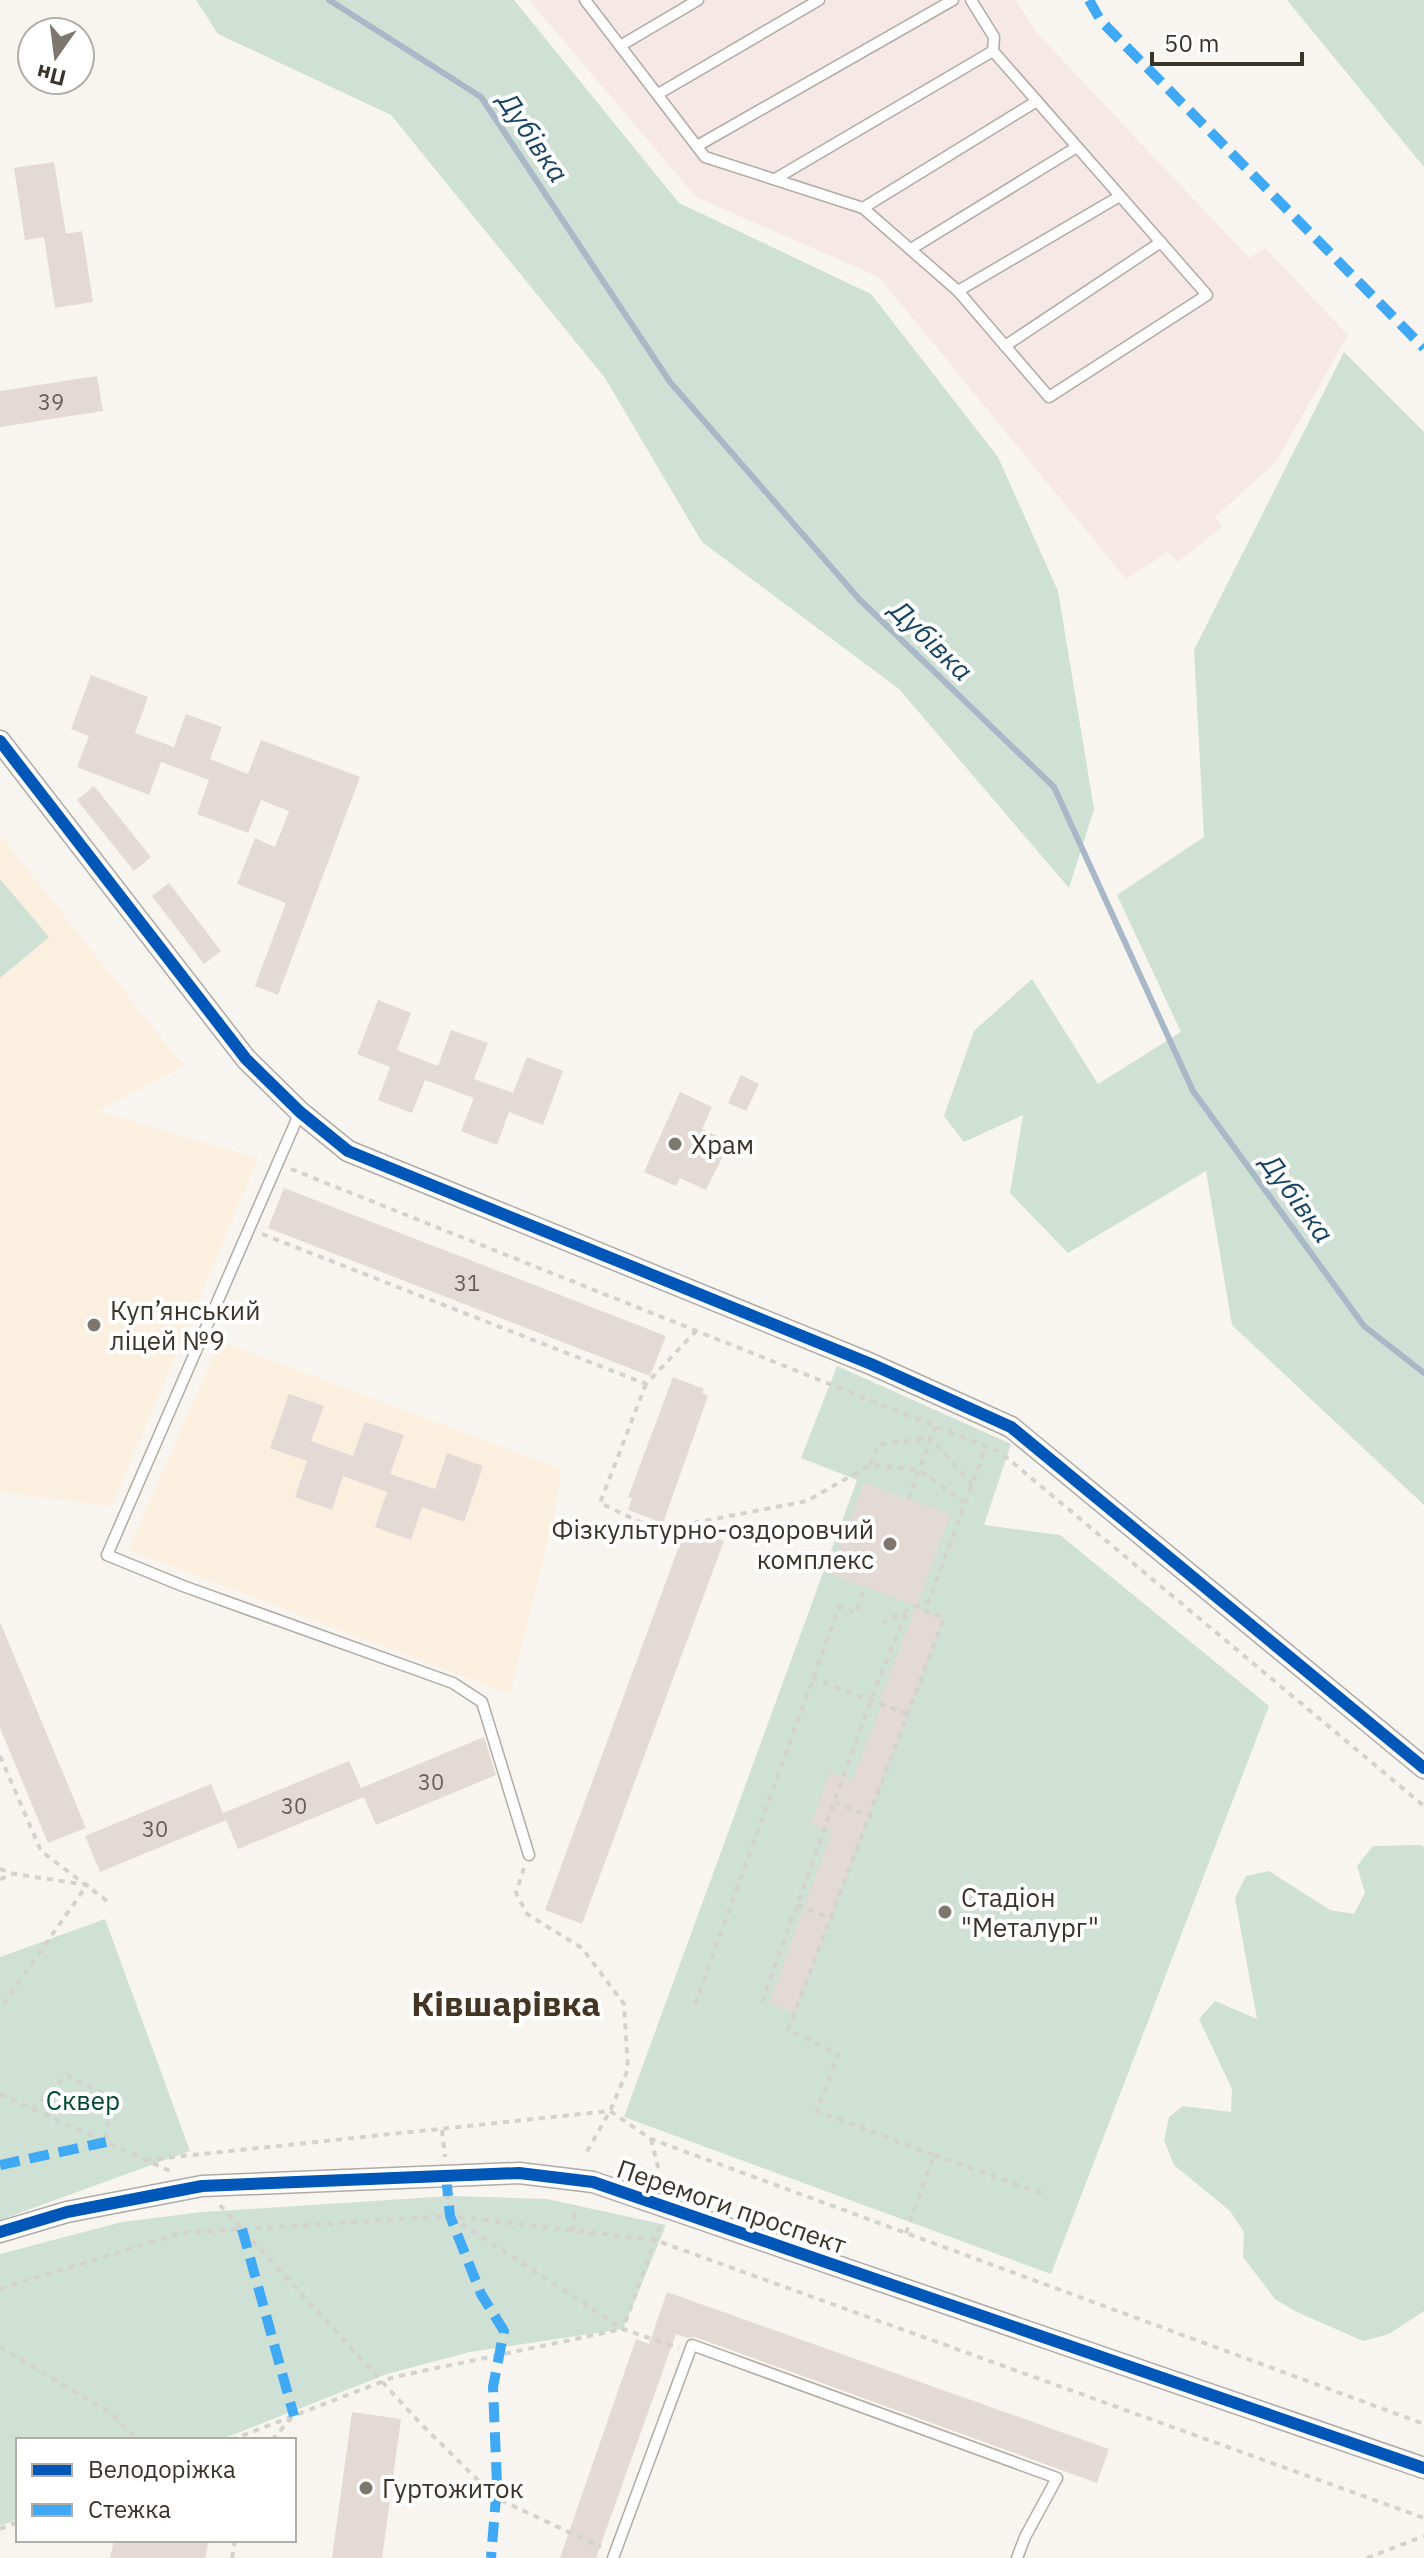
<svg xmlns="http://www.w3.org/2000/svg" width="1424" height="2558" viewBox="0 0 1424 2558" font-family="'IBM Plex Sans',sans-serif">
<rect width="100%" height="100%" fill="#f8f4ef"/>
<!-- industrial -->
<path fill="#f6e8e7" d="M529,0H1016L1037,33L1249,258L1265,248L1348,335L1276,462L1215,517L1222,527L1178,562L1168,552L1126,579L879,277L696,197Z"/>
<!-- built -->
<g fill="#fbefdf">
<path d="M0,835L184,1066L98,1111L258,1158L112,1506L0,1492Z"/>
<path d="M220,1341L561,1469L555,1512L510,1694L128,1550Z"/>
</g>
<!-- green -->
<g fill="#cfe0d5">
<path d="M196,0H514L679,203L871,294L998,457L1058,591L1094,809L1069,888L899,689L702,542L605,378L391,115L218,34Z"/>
<path d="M1287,0H1424V167Z"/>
<path d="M1344,352L1424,432V1505L1232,1325L1206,1171L1068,1253L1010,1193L1023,1115L964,1142L944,1116L974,1031L1032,979L1098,1084L1181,1032L1117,895L1204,837L1194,650Z"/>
<path d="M0,879L49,937L0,978Z"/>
<path d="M837,1366L1011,1444L984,1525L1060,1535L1269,1706L1051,2274L624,2117L857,1480L801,1458Z"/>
<path d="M1421,1845L1424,1847V2311L1389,2334L1363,2341L1297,2312L1275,2299L1243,2257L1244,2232L1230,2211L1174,2165L1164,2140L1169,2117L1183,2106L1231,2112L1232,2089L1199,2019L1215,2001L1257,2019L1235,1898L1246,1876L1269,1871L1330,1910L1354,1914L1365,1893L1357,1866L1373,1846Z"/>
<path d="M105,1919L190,2151L0,2220V1957Z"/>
<path d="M450,2196L547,2199L666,2225L623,2329L470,2352L387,2374L220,2440H18V2519L0,2526V2254L122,2222L202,2212Z"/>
</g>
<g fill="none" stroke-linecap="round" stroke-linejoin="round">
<!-- stream -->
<path stroke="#a8b8c7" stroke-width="6" d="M329,0L481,97L670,382L860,600L1054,787L1193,1091L1364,1326L1424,1373"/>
</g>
<!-- building -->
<g fill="#e3dad5">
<path d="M54,162L66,234L82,231L93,302L55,308L44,237L25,240L14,168Z"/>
<path d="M97,376L103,411L0,427V391Z"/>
<path d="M91,675L148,697L135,733L174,747L186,714L222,727L210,759L248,774L261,740L360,777L278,995L255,986L286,903L237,884L255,838L275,847L289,811L261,800L248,833L197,814L209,780L161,762L149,795L77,767L89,736L71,729Z"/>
<path d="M94,786L151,857L134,871L77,800Z"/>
<path d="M169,883L221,951L204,964L152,896Z"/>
<path d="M378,1000L411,1013L397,1050L438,1066L451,1030L488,1043L474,1079L513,1093L527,1057L563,1071L543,1125L509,1112L497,1145L461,1131L474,1098L425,1080L412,1113L378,1100L390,1067L357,1054Z"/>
<path d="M741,1075L759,1084L746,1111L728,1103Z"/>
<path d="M680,1092L712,1107L702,1129L730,1142L706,1190L680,1178L676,1186L644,1172Z"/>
<path d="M284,1188L666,1336L650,1376L268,1228Z"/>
<path d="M673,1377L704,1389L702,1393L708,1396L663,1523L628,1510L632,1498L628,1497Z"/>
<path d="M289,1394L324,1406L311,1441L353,1456L365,1422L404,1435L390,1474L435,1489L447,1453L483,1466L464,1522L422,1507L411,1540L375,1527L387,1492L343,1476L332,1510L295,1497L307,1461L270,1448Z"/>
<path d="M864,1483L950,1514L917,1606L830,1574Z"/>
<path d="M686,1527L724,1541L582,1924L545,1910Z"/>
<path d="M916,1607L944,1618L795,2013L769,2003L832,1832L811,1824L830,1772L852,1780L883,1701L880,1700Z"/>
<path d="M0,1622L86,1828L48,1843L0,1728Z"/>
<path d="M484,1737L496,1775L376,1825L364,1797L238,1849L226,1820L100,1872L85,1836L211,1784L223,1813L349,1761L361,1788Z"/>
<path d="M667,2292L1109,2449L1097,2483L695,2337L688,2338L676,2334L596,2558H560L636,2339L649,2344Z"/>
<path d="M352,2412L401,2419L382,2558H332Z"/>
<path d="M114,2540H209L205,2558H110Z"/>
</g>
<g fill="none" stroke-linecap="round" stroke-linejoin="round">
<defs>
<g id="lane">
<path d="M585,0L705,157L863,208L958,291L1049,397L1207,295L993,51L994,37L971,0"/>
<path d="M620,46L698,0"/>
<path d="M658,94L819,0"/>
<path d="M697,146L953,0"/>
<path d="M775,179L993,51"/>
<path d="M863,208L1037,101"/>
<path d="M911,249L1077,147"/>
<path d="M958,291L1120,196"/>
<path d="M1005,346L1161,242"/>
<path d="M300,1112L107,1555L183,1586L453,1683L482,1702L529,1855"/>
<path d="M613,2558L692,2345L1057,2478L1025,2537L1017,2558"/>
</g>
<g id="street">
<path d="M0,741L246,1059L300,1112L348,1151L871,1364L1011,1427L1424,1768"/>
<path d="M0,2232L67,2212L202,2186L519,2173L593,2182L1424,2468"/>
</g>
</defs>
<!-- lane casing -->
<use href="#lane" stroke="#b0aba5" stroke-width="13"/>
<!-- street casing -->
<use href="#street" stroke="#b0aba5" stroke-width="23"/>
<!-- path -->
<g stroke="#d4d2cf" stroke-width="4" stroke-dasharray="6 6" stroke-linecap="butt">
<path d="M291,1169L1000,1452L1424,1806"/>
<path d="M262,1234L646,1384L696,1331"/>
<path d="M646,1384L600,1503L657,1530L807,1501L870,1465L919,1470L965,1503"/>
<path d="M870,1465L878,1445L931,1438L972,1485"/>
<path d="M908,1499L936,1426"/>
<path d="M882,1623L927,1601"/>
<path d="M812,1678L910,1715"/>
<path d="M0,1756L41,1851L107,1901"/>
<path d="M834,1802L872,1817"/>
<path d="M524,1868L516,1893L527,1914L582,1948L624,2004L628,2069L610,2111L585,2155"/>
<path d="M0,1869L15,1874L87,1885L0,2009"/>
<path d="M0,1879L12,1875"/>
<path d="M797,1905L833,1919"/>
<path d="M762,2002L871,1700L906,1612"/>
<path d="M695,2004L839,1607L856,1613L865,1586"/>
<path d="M0,2094L170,2171"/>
<path d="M32,2109L67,2075L109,2097L106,2142"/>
<path d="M442,2130L445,2157"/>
<path d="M651,2139L663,2187"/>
<path d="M934,2155L1043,2194"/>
<path d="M145,2160L610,2111L651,2139L1424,2424"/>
<path d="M448,2194L450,2216L623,2329"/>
<path d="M220,2205L420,2423L496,2498L601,2547"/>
<path d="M660,2226L623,2329L679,2348"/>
<path d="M573,2231L575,2206"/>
<path d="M906,2233L934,2155L817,2111L838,2054L788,2030L944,1618L925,1611L986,1447"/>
<path d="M0,2289L181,2233L450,2216L655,2240L1424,2518"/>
<path d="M0,2347L111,2413L137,2440"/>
<path d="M231,2440L394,2377L623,2329"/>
<path d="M272,2440L292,2417"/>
<path d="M0,2529L18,2522"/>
<path d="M232,2558L235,2540"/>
<path d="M1367,2558L1424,2536"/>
</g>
<!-- lane -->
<use href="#lane" stroke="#fefdfd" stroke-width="10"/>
<!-- street -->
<use href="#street" stroke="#fefdfd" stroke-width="20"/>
<!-- quiet -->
<g stroke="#3fa9f5" stroke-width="10" stroke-dasharray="20 10" stroke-linecap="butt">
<path d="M1089,0L1101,21L1424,348"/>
<path d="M0,2165L106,2142"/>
<path d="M446,2176L450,2216L481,2294L504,2331L493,2387L497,2485L491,2558"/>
<path d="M242,2229L294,2416"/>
</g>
<defs>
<g id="cycleway">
<path d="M0,741L246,1059L300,1112L348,1151L871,1364L1011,1427L1424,1768"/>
<path d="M0,2232L67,2212L202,2186L519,2173L593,2182L1424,2468"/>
</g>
</defs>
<!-- cycleway casing -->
<use href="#cycleway" stroke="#fff" stroke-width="17"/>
<!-- cycleway -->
<use href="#cycleway" stroke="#0057b8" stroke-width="12"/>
</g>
<!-- markers -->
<g fill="#7d776f" stroke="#fff" stroke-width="3">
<circle cx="675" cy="1144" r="8"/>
<circle cx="94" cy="1325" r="8"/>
<circle cx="890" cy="1544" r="8"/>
<circle cx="945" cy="1912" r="8"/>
<circle cx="366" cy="2488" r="8"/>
</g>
<g text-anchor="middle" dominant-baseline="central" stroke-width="8" stroke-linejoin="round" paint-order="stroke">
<!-- number labels -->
<g font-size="22" fill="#686058">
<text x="51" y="401">39</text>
<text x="467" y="1282">31</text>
<text x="431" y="1781">30</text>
<text x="294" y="1805">30</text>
<text x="155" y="1828">30</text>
</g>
<!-- poi labels -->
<g font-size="26" fill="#3b342a" stroke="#fff" text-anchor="start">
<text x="691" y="1144">Храм</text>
<text x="110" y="1310">Куп’янський<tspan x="110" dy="30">ліцей №9</tspan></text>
<text x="874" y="1529" text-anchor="end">Фізкультурно-оздоровчий<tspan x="874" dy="30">комплекс</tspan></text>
<text x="961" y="1897">Стадіон<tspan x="961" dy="30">"Металург"</tspan></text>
<text x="382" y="2488">Гуртожиток</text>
</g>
<!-- park labels -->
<g font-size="26" fill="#024a34" stroke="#fff">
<text x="83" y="2100">Сквер</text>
</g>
<!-- street labels -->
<g font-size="26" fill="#3b342a" stroke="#fff">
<text transform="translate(732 2206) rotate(19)">Перемоги проспект</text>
</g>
<!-- water labels -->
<g font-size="28" font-style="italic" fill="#174364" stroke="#fff">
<text transform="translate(534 137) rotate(56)">Дубівка</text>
<text transform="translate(932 640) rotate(44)">Дубівка</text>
<text transform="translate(1298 1198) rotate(54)">Дубівка</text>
</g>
<!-- district labels -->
<g font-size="34" font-weight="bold" fill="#443623" stroke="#fff">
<text x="506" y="2003">Ківшарівка</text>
</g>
</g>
<!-- legend -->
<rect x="16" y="2438" width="280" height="104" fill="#ffffff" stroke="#b1aeaa" stroke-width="2"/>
<rect x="32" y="2464" width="40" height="12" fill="#0057b8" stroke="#b1aeaa" stroke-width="2"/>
<text x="88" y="2478" font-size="24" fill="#3b342a">Велодоріжка</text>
<rect x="32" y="2504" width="40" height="12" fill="#3fa9f5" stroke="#b1aeaa" stroke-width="2"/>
<text x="88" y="2518" font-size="24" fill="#3b342a">Стежка</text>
<!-- north arrow -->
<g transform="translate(56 56) rotate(194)"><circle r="38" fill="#ffffff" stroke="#b1aeaa" stroke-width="2"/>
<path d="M0-6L14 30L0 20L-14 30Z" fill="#7d776f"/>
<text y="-12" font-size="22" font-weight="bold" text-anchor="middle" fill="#3b342a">Пн</text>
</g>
<!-- scale -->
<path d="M1152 52v12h150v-12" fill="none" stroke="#3b342a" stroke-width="4"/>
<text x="1164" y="52" font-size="24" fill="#3b342a" stroke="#ffffff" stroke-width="6" paint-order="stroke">50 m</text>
</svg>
